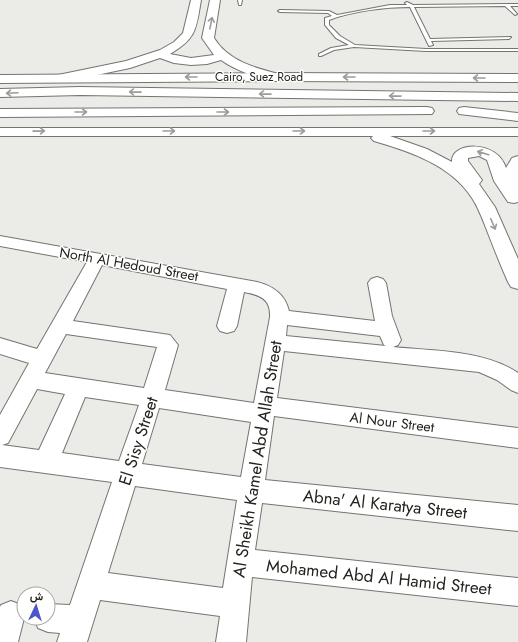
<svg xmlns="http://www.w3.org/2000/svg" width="518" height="642" viewBox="0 0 518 642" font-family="Jost,Vazirmatn,sans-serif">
<rect width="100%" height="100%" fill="#ebebe8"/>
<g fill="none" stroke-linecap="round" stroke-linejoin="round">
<defs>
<g id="service">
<path d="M238,0H242L241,5H239Z"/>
<path d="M407,2L413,5L518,4V6H510L517,14L515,15L505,6L414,7L430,39L511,37L509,39L431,41L433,45L429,46L410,7C385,7 353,11 329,20V25L340,36L355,45L426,49H518V51H426L354,47L334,50L321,56H319V54L331,48L349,45L336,38L325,25V18L332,16L328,13L280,12L278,11L280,10L329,11L337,15L390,5H407L405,3Z"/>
</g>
<g id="minor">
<path d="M0,236L257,282C273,286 285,294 289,311L375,321L368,283L371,279L377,277L383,279L386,283L392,316L401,340L398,345L393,347C433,351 485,350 518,373V393L511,390L497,380L479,372L284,351L277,398L518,428V448L274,416L265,480L518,505V531L262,503L255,550L518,578V606L252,577L246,642H216L220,616L100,600L87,642H57L60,633L48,632L38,628L34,618H48V604L70,605L112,482L0,467V415L29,363L0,354V338L37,349L87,262L0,246ZM102,265L227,289L217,326L220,331L227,333L234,331L237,326L244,292C260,295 271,299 270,317L254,403L165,390L178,345L170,335L73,321ZM287,325L380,336L384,345L386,346L286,336ZM66,334L157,347L144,388L45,373ZM37,389L65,394L39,450L2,445L8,443ZM85,397L139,405L119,461L62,453ZM159,408L251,422L241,477L142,464ZM135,486L237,500L223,588L108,573Z"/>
<path d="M11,601L21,605L24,618L18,642H0V607L1,605Z"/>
</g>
<path id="tertiary" d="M191,0H201C196,29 197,38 170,54L191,58L214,55L202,38L210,0H220L214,38C228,61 255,68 279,74L281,77L279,80C266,83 233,69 221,60L207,64L191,65L174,63L160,58L130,68L63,82L58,81L57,78L58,75L126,61L160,50L174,42L183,33Z"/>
<g id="primary">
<path d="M275,73L518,74V82L275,81L0,83V75Z"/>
<path d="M0,128H518V136H390L427,149L452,162C450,142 497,139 506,168L512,158L518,156V202L514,203L508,202L494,181L487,160L479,156L468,158V161L482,180L479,184L495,207L518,259V289L511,287L508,282C500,264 493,246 486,228C482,218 478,207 472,198C451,165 409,151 374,141L371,138L373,136H0Z"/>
</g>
<g id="motorway">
<path d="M80,87L518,93V101L80,95L0,97V89Z"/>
<path d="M427,107L432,108L434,111L432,114L0,117V109Z"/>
<path d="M464,107L518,113V121L459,114L457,111L459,108Z"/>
</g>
</defs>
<!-- service casing -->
<use href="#service" stroke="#747471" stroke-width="2"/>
<!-- minor casing -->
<use href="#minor" stroke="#747471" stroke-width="2"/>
<!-- tertiary casing -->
<use href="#tertiary" stroke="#747471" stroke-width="2"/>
<!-- primary casing -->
<use href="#primary" stroke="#747471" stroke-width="2"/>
<!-- motorway casing -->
<use href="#motorway" stroke="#747471" stroke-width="2"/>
<!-- service -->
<use href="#service" fill="#fff" fill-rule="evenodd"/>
<!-- minor -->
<use href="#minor" fill="#fff" fill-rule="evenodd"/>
<!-- tertiary -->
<use href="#tertiary" fill="#fff" fill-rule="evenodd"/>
<!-- primary -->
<use href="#primary" fill="#fff" fill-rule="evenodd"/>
<!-- motorway -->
<use href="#motorway" fill="#fff" fill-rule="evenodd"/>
</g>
<!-- one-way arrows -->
<defs><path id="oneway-shaft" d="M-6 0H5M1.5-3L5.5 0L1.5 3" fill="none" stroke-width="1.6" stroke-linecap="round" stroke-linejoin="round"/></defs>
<g stroke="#9c9c9b">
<use href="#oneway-shaft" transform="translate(211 23) rotate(-79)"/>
<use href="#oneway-shaft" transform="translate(191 77) rotate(180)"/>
<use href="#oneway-shaft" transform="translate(349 77) rotate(-180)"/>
<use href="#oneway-shaft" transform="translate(479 78) rotate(-180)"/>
<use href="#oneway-shaft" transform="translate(135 92) rotate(-179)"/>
<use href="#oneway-shaft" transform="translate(12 93) rotate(177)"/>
<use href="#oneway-shaft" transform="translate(265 94) rotate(-179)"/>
<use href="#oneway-shaft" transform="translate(395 96) rotate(-179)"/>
<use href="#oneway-shaft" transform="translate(81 112)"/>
<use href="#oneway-shaft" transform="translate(223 112)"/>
<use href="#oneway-shaft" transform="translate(39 131) rotate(-1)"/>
<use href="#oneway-shaft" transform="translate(169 131)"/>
<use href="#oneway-shaft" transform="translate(299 131)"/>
<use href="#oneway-shaft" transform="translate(429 131)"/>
<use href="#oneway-shaft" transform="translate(483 153) rotate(-164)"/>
<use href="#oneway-shaft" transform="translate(493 224) rotate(67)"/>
</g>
<g text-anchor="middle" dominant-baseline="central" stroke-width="3" stroke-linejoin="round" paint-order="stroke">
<!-- far-street labels -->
<g font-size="12" fill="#222221" stroke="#fffffe">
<text x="259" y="77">Cairo, Suez Road</text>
</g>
<!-- street labels -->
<g font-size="14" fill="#222221" stroke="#fffffe">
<text transform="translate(129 264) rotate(10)">North Al Hedoud Street</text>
<text transform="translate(392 422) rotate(7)">Al Nour Street</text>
</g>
<!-- near-street labels -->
<g font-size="17" fill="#222221" stroke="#fffffe">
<text transform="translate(138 441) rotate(-72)">El Sisy Street</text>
<text transform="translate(257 459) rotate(-81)">Al Sheikh Kamel Abd Allah Street</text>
<text transform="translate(385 504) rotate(6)">Abna' Al Karatya Street</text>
<text transform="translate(379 577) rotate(6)">Mohamed Abd Al Hamid Street</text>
</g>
</g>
<!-- north arrow -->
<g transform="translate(36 606) rotate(4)"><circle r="19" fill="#fffffe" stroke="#a7a7a6"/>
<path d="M0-3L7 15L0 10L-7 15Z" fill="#4e55cb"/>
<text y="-6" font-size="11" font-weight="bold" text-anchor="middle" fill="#222221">ش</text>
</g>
</svg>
